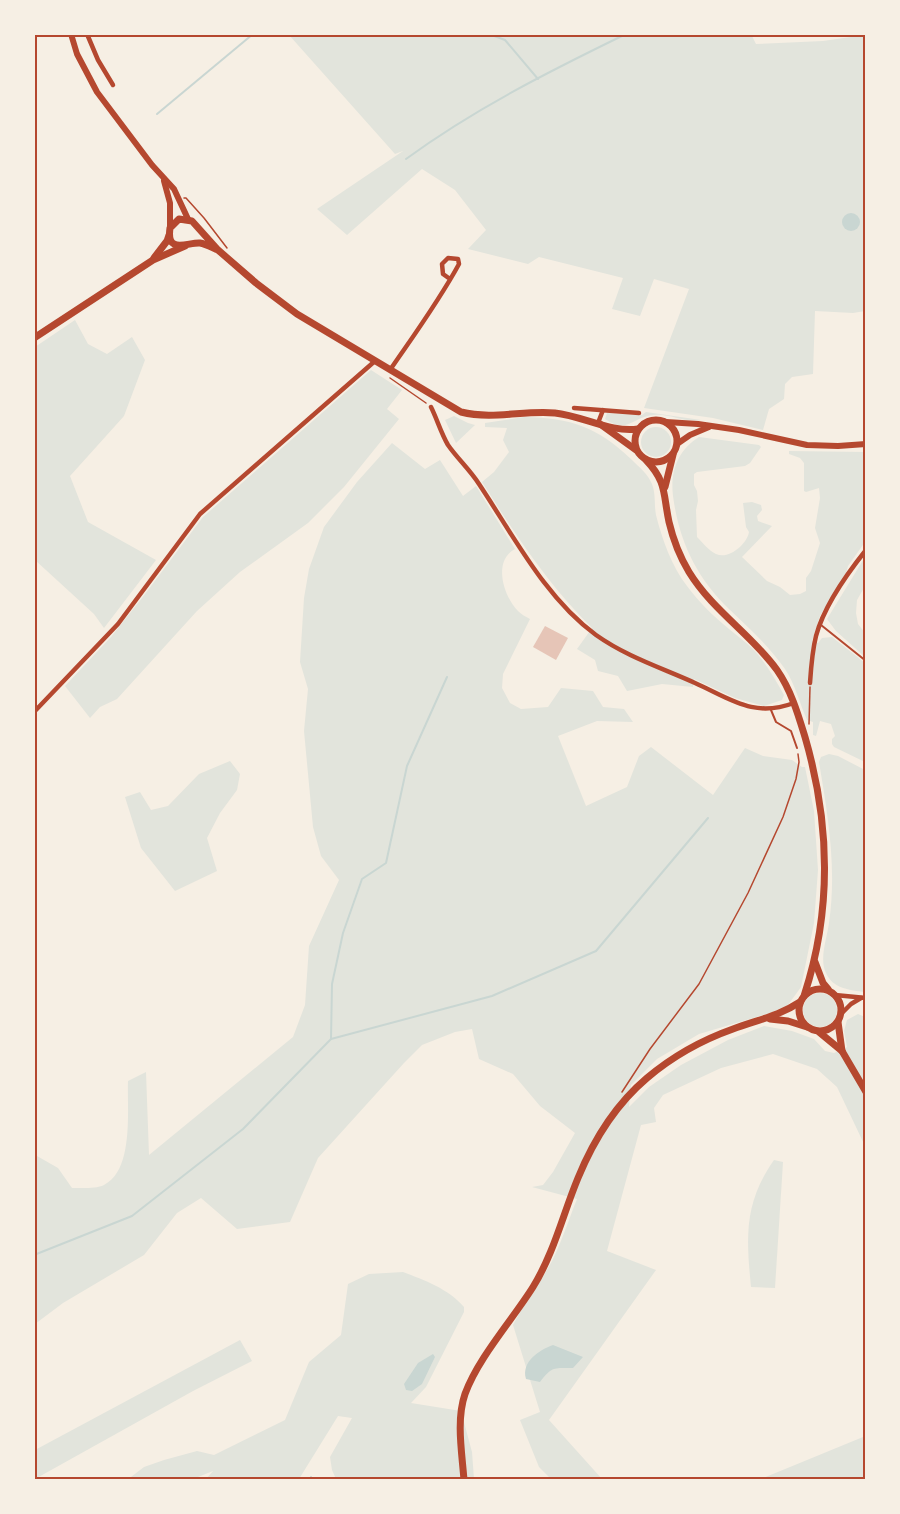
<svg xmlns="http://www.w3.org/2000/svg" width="900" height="1514" viewBox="0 0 900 1514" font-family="Cabin,sans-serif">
<rect width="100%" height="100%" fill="#f6efe4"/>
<!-- green -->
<g fill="#e2e4dc">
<path d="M751,34L756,44L823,41L865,35V311L853,313L815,311L813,374L792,377L785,384L784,399L769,409L763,430L713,418L644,408L689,289L654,279L640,316L612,309L623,278L539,257L528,264L468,249L486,230L455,190L422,169L347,235L317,209L403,151L395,154L289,35Z"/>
<path d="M75,320L88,344L107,354L132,337L145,360L124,416L70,476L88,522L156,560L104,628L94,614L35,560V347Z"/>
<path d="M371,370L402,390L387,409L399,419L344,487L308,523L240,572L197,611L117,699L100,707L90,718L65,686L111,637L142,598L203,517Z"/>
<path d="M646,412L701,420C684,423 669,413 654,415C633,416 628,435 605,419L607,413L642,415Z"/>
<path d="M454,416L468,423L475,425L456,443L445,420Z"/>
<path d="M524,417C572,418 597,427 631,459C639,467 648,474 652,484C656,494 654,505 656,515C662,539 672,567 687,586C699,602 713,616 729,629C737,636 746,642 753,649C766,663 775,679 784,695L782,700L764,706L735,698L694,679L693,687L662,684L627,691L618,676L598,671L595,660L577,649L592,628C548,585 515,534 482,482L494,472L509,452L503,440L507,428L485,427V423Z"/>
<circle cx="656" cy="442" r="15"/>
<path d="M699,437L759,445L761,447L750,463L745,466L697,472L694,474V485L697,491L698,501L696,510L697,537C702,542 709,551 716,554C729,560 747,544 749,532L746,527L743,503L752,502L761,505L762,510L757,516L758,521L772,526L742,557L767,581L780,587L790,595L800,594L806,591V578L811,571L820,543L815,528L820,498L819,488L806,492L804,491V463L800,458L789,454V451L865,452V542L848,566L846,573L820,616L812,641L818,643L822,638L832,637L865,663V762L834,747L832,744V739L835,736L831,724L820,721L816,736L813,735V722L807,720C800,704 795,684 785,669C769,646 749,628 729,609C696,577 679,541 673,496C670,471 678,450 699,437Z"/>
<path d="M392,443L425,469L440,460L463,496L476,486L515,549C492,561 504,597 518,611C521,614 526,617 530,619L503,674L502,688L510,703L521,709L548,707L561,688L593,691L603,707L624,709L633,722L597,721L558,736L586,806L627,787L639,756L651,747L713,795L745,748L763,756L792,760L802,767H805L814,811L818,870L814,923L801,987L788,1005L770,1013L699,1034L657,1059L631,1085L629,1107L649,1087L681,1065L728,1040L764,1026L792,1031L814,1039L825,1051L834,1053L847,1047L844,1031L847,1020L858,1014L865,1017V1146L837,1087L817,1069L773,1054L721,1068L663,1095L654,1108L656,1122L641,1125L607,1251L656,1270L549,1420L602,1479H551L539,1467L520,1420L540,1412L513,1325C524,1303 540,1283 552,1261C562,1241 569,1219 577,1199L532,1187L543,1185L553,1172L575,1133L540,1106L513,1074L479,1059L472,1029L455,1032L422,1045L404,1063L318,1158L290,1222L237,1229L201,1198L177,1213L144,1255L63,1303L35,1324V1159L37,1156L58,1168L72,1188C81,1188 96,1189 104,1185C134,1170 127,1110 128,1081L146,1072L149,1155L293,1037L305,1005L309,946L339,880L321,856L313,827L304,731L308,689L300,662L304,598L309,569L324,527L357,482Z"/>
<path d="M865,557V586L857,600L856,613L858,624L865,633V657L836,631L827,619Z"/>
<path d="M829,754L838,756L865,770V992C850,990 833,989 826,973C819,959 827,938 829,923C837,868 828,816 819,762L821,757Z"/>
<path d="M230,761L240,774L237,790L220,813L207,838L217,871L175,891L141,848L125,797L140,792L151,810L168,806L199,774Z"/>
<circle cx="820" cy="1010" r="17"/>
<path d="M774,1160L783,1162L775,1288L751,1287C746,1236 744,1203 774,1160Z"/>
<path d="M403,1272C424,1280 449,1289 464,1307V1312L426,1387L411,1403L461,1411L472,1452L474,1479H336L332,1470L330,1457L352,1418L338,1416L299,1479H206L213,1471L193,1479L127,1480L144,1467L164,1460L197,1451L214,1455L285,1420L309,1362L341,1335L348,1284L369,1274Z"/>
<path d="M240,1340L252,1361L193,1391L35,1479V1450Z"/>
<path d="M865,1428V1479H761L863,1437Z"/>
</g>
<!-- water -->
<g fill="#c9d6d2">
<circle cx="851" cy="222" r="9"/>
<path d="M553,1345L583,1357L573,1368C554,1368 552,1366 540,1382L526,1379C521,1362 539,1350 553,1345Z"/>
<path d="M433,1354L435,1357L422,1384L412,1391L406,1390L404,1384L418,1363Z"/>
</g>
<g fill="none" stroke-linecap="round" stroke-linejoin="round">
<!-- stream -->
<g stroke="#c9d6d2" stroke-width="2">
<path d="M489,34L505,40L538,79"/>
<path d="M157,114L253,34"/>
<path d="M406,159C474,109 550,71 626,34"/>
<path d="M331,1039L332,984L343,933L362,879L386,863L407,766L447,677"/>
<path d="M34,1255L132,1216L243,1129L331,1039L492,996L596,951L708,818"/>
<path d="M311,1477V1480"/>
</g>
</g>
<!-- building -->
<path fill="#e6c5b7" d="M545,626L568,638L556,660L533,647Z"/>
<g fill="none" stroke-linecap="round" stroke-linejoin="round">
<!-- path -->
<g stroke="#b5482f" stroke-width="1.5">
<path d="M184,198H186L204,218L227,248"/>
<path d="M390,378L426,403"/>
<path d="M809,724L810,687"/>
<path d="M622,1092L650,1049L699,984L748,893L783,817L796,779L799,762L798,754"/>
</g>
<!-- service -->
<g stroke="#b5482f" stroke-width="2">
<path d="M821,625L866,661"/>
<path d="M771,710L776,722L791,731L797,748"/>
</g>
<!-- minor -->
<g stroke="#b5482f" stroke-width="4.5">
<path d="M87,34L98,60L113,85"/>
<path d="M390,370C414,335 439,301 459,264L458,259L448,258L442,264L443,274L450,279"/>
<path d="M431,407C437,419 441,433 448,445C457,458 470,470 479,484C513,535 546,599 596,635C627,657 662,668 695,683C731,699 753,718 794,703"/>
<path d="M574,408L639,413"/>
<path d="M598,423L603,410"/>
<path d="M810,683C811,668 812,652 816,636C824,606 846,575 866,550"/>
<path d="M34,712L118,624L200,514L375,361"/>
<path d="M835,995L866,998"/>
<path d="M840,1015L851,1004L861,998"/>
</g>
<!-- secondary -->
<g stroke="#b5482f" stroke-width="6">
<path d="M71,34L77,54L97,92L152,165L174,189L188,219"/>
<path d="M164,181L170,203V228"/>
<path d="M666,422L698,424L739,430L807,445L838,446L866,444"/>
<path d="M677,444L690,435L709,427"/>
</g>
<!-- primary -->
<g stroke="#b5482f" stroke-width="7">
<path d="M770,1019L788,1021L807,1027"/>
<path d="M464,1480C462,1453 456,1420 465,1394C478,1358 513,1319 533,1287C554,1253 563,1214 578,1178C594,1139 615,1105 647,1078C673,1056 702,1040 733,1029C757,1020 779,1016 800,1002"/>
</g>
<!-- trunk -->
<g stroke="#b5482f" stroke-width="7">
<path d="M218,250C213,248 206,244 200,243C188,242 166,255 170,228L179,219L192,221L218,250L256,283L297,314L461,412C493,420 524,410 555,413C583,416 611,433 638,429"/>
<path d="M154,258L167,241L169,235"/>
<path d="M34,338L153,260L185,246"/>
<circle cx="656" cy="441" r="21"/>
<path d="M600,424L636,450"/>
<path d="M646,460C667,482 663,494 669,522C673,539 680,557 689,572C713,611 751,634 777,670C791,690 798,714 805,737C830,823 832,911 804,996"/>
<path d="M665,487L673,455"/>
<path d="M815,962L823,983L828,989"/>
<circle cx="820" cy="1010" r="21"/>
<path d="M838,1022L842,1051L866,1092"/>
<path d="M819,1032L842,1051"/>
</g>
</g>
<!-- border -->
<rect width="900" height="1514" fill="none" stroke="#f6efe4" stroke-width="72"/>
<rect x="36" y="36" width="828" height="1442" fill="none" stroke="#b5482f" stroke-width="2"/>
</svg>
